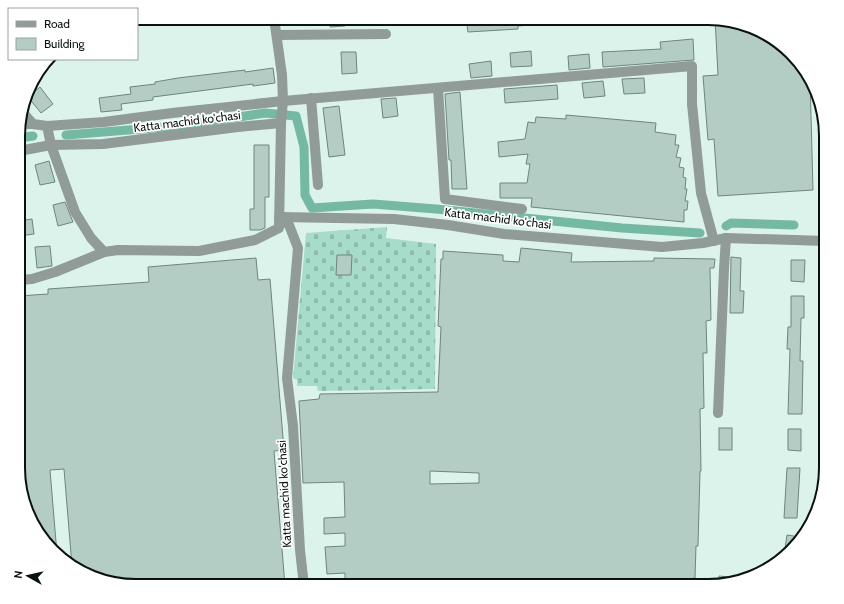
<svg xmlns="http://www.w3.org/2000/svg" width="844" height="604" viewBox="0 0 844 604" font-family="Cabin,sans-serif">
<defs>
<pattern id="cemetery-stones" width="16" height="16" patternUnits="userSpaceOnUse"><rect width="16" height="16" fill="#a7dbca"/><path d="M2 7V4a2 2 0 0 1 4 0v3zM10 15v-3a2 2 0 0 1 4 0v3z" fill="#8ebbac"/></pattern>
</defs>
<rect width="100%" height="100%" fill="#dbf3eb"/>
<!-- cemetery -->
<path fill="url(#cemetery-stones)" d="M387,227L386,238L436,244L435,389L318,391L317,386H297V380L293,378L306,233Z"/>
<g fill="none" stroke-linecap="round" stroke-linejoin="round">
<!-- canal -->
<g stroke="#75b8a3" stroke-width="9">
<path d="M66,135L178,126L265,113L296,116L304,147L305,195L312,208L373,204L436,209L622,228L700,233"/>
<path d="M19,138L33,136"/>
<path d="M726,226L731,223L794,225"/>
</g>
</g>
<!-- building -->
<g fill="#b4cdc4" stroke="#6e857d" fill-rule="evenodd">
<path d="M330,18H345V26L330,27Z"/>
<path d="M466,18H555V23L518,26V29L468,32Z"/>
<path d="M715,18L746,24L780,42L810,78L813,190L718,196L714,139L708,140L703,76L718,75Z"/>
<path d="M693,39L694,60L603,67L602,52L661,49L660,42Z"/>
<path d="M531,51L532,66L511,67L510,53Z"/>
<path d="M341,52H356L357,73L342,74Z"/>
<path d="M589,54L590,68L569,70L568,56Z"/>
<path d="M491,61L492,76L471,78L469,64Z"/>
<path d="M273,68L275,83L253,86V84L153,97V100L121,104L122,110L101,112L99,98L131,94L130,87L155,84V82L178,78L245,70V72Z"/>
<path d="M644,78L645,93L624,94L622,79Z"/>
<path d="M603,81L605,96L584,98L582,83Z"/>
<path d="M557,85L558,99L505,103L504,89Z"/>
<path d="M40,87L53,104L41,113L28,97Z"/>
<path d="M460,92L467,189H452L451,160H449L445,94Z"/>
<path d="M396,98L398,116L383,118L381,99Z"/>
<path d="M339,106L345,155L329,157L323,108Z"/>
<path d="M566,115L656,123L655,132L676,135L675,145H679L676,157L681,158L679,167L684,168L683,177L686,178L685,189H687L685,201H688L687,210H684V222L531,207L532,198H500V183H527L530,164H526L528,154L499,157L498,142L525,139L528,122L535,123L536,117L566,119Z"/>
<path d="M254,145H269V197H265V228L260,230H250V209H254Z"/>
<path d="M49,161L55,182L40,185L35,165Z"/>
<path d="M65,202L73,222L58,226L53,205Z"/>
<path d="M32,219L34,234L19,236V221Z"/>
<path d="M50,246L52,266L37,268L35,247Z"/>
<path d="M521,248L572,253L571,262L654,261V258L715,259L714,268H710L711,320L706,321L707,353H703L704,408L700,409L701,471H700L698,546H696L695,578H693L692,586H345V573L327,574L325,547L345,546V533L324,534V518L345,517L344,482L303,483L299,401L319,399L320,394L438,392L441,327L438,326L441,259H443V251L503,255V261L519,262ZM430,471L479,473V483L430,484Z"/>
<path d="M337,255H352L351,275H336Z"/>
<path d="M731,257L741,258L740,291H744L743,313H730Z"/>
<path d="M256,258L258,280L270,279L284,450L274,451L285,586H128L98,580L72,566L64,469L50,470L57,554L34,527L19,483V296L48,294V289L149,282L148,267Z"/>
<path d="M791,260H805L804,282L791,281Z"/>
<path d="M791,296H804V318H801L800,361H803L802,414H788L790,349H787L788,327H791Z"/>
<rect x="719" y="428" width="13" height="22"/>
<path d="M788,429H801V451L788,450Z"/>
<path d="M787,468H800L797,518H784Z"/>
<path d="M787,535L800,537L799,542L784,555Z"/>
<path d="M719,576L738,578V579L718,584Z"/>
</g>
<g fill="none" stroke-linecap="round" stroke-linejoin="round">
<!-- minor -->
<g stroke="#919b97" stroke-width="10">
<path d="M277,35L386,34"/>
<path d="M438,88L445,199L522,209"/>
<path d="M311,98L318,185"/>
<path d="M22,112L33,124L47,126L51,145L75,212L91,238L104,252"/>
<path d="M19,124H33"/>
<path d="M47,126L104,122L172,113L283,101L692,66V104L701,193L714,241"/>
<path d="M19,151L51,145L103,144L238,127L281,123"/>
<path d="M279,217L394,219L448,225L504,234L662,247L703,243L726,238L826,241"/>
<path d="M279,217L289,225L298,248L287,378L293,426L300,550L304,586"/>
<path d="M19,280L32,279L55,272L104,252L118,250L199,251L255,240L279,228L281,123L283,101L282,75L274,18"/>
<path d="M718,413L724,269L726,238"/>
</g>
</g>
<g text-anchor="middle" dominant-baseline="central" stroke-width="3.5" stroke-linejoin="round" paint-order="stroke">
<!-- street labels -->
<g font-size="12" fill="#0a120f" stroke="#fff">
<text transform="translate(187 121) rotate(-7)">Katta machid ko'chasi</text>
<text transform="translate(498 218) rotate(7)">Katta machid ko'chasi</text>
<text transform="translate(284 494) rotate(-93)">Katta machid ko'chasi</text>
</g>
</g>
<!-- crop -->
<path d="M0 0H844V604H0ZM136 25H708A111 111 0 0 1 819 136V468A111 111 0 0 1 708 579H136A111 111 0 0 1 25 468V136A111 111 0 0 1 136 25Z" fill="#fff" fill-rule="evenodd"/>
<path fill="none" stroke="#0a120f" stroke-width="2" d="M136 25H708A111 111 0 0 1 819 136V468A111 111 0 0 1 708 579H136A111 111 0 0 1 25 468V136A111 111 0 0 1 136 25Z"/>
<!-- legend -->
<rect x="8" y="8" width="130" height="52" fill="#ffffff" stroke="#9da09f"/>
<rect x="16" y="21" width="20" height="6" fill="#919b97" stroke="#9da09f"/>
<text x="44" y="28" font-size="12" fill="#0a120f">Road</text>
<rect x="16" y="38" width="20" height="12" fill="#b4cdc4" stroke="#9da09f"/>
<text x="44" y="48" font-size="12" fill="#0a120f">Building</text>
<!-- north arrow -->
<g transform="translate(28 576) rotate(278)" stroke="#ffffff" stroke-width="3" paint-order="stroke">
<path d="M0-3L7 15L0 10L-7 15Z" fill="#0a120f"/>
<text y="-6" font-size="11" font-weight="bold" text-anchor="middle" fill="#0a120f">N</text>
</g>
</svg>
